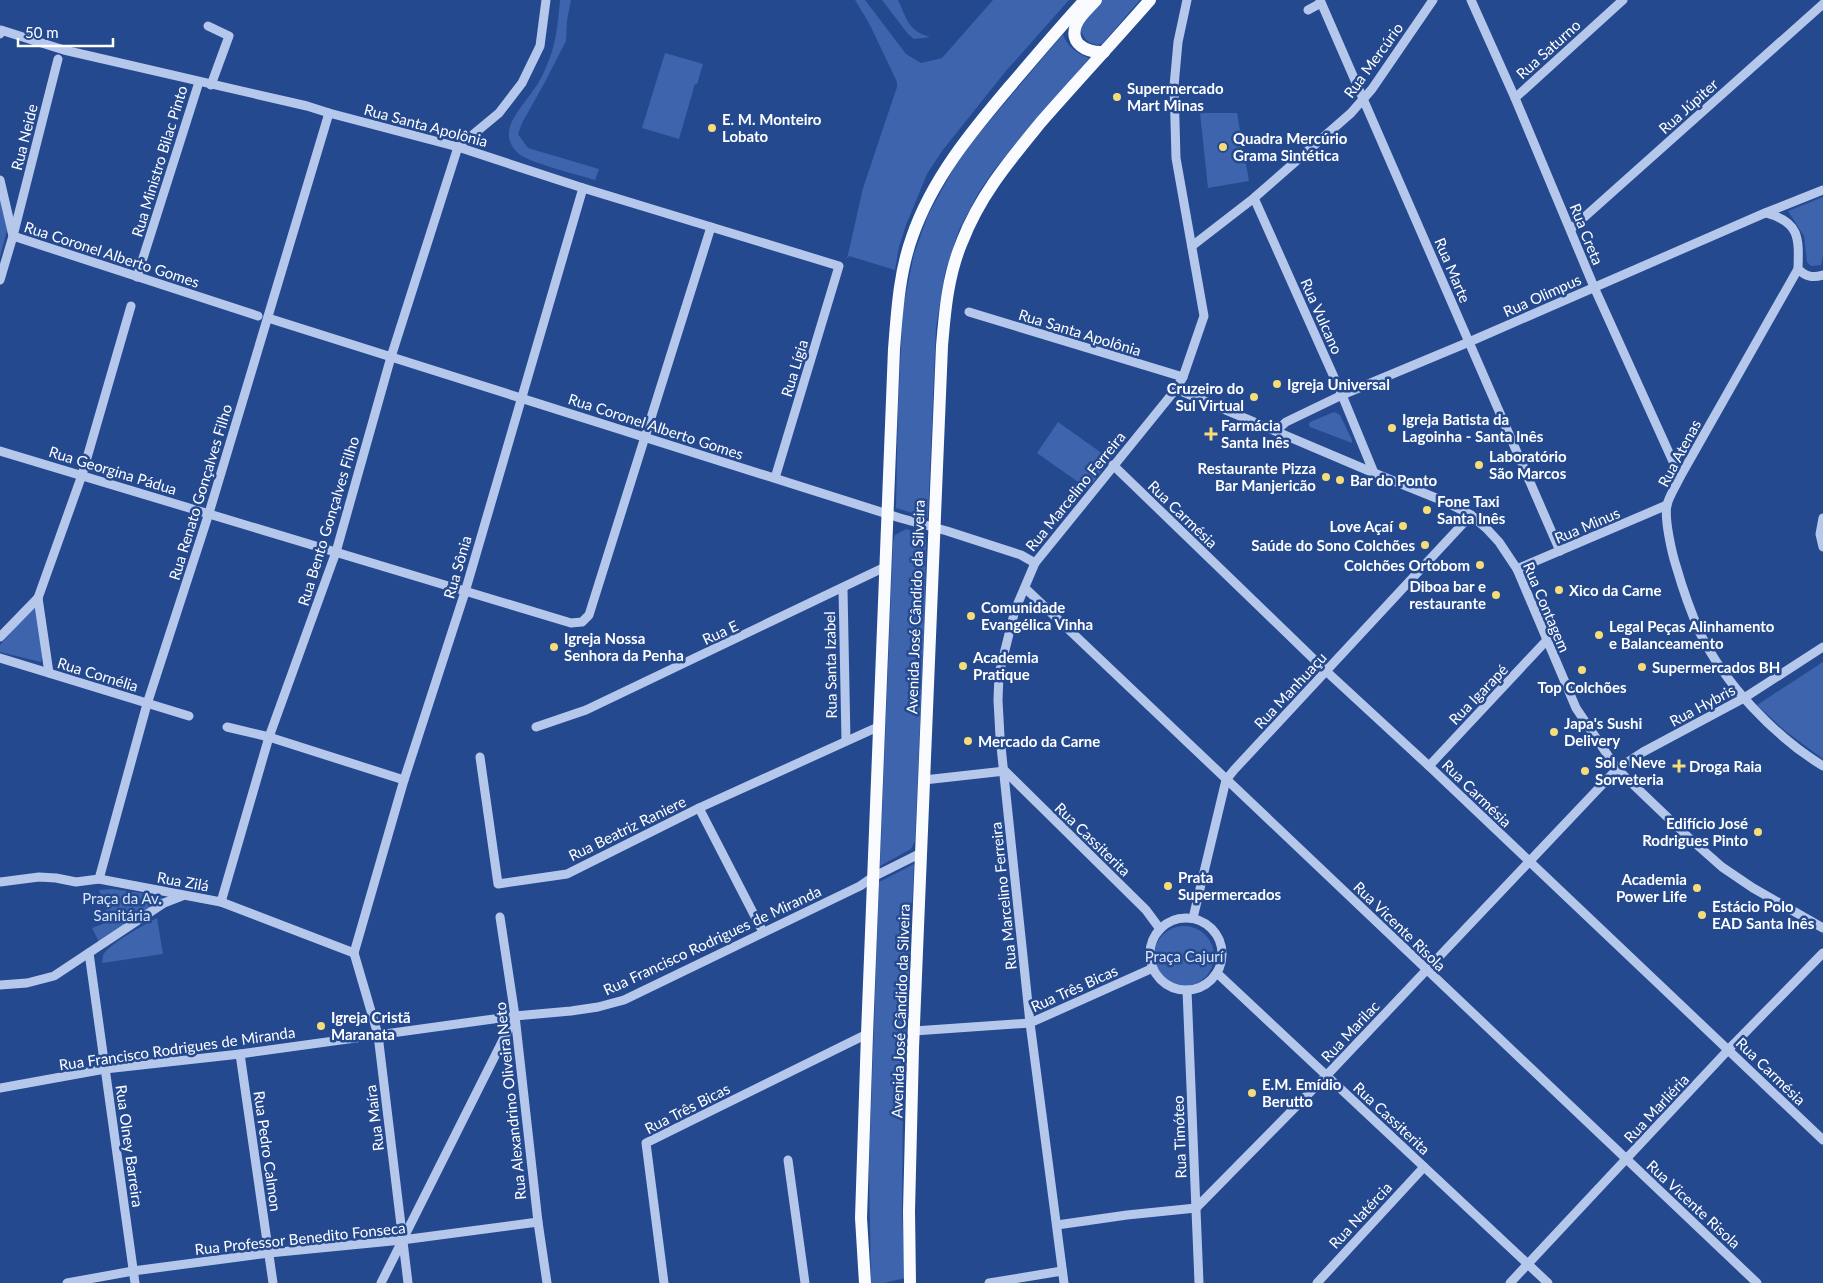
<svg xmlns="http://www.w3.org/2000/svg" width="1823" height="1283" viewBox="0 0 1823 1283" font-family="Lato,sans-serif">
<rect width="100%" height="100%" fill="#24498f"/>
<!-- green -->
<g fill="#3d64ad">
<path d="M560,0H571L567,21L566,41L545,82L522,123L518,134L528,148L599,169L595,180C579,175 530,163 519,154C498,135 514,117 526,100C533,91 542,79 546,67C556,46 558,23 560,0Z"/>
<path d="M855,0H865L906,54L921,63L942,58L993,0H1069L1005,72L942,151L927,174L906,225L899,247L895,270L849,256L847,259L863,188L897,87V82L870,25Z"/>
<path d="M882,0H898C907,19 908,31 930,37L914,39L908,34Z"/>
<path d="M1101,0H1140L1102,44C1091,47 1084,39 1080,30L1082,23Z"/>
<path d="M1063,34C1066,46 1078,54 1089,58L994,170L979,192L959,230L945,272L936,328L928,518L896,508L898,407L903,307L914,254L928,215L957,162L971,143Z"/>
<path d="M665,53L703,64L697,84H695L679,139L642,128Z"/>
<path d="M1200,113H1237L1249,181L1208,188Z"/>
<path d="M0,197L7,230L0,257Z"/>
<path d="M1823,197V256L1821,265L1811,266L1807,262L1804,236L1788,211Z"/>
<path d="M1334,412L1340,415L1352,440V443L1310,427L1309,425L1310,422Z"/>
<path d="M1058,422L1110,459L1088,489L1037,453Z"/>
<path d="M906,529L923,534L926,536L925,609L915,841L911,849L880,866L893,542L895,535Z"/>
<path d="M33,607L36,608L42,657L41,662L0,652V645Z"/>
<path d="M1823,662V759L1784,730L1757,705Z"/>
<path d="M914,864L903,1100L902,1211L905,1278L884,1283H871L869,1166L879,882Z"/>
<path d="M112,889L156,895L162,898L161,902L99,942L92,928L110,921L99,890Z"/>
<path d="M157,918L163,954L102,963C102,963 103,955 103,955C110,943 144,925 157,918Z"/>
<circle cx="1184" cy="956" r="30"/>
</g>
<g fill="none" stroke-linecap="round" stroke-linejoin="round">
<!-- minor -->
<g stroke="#b5c8eb" stroke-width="9">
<path d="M1320,0L1560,551"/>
<path d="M1471,0L1515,98L1594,287L1680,477"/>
<path d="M1308,10L1321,3"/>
<path d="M208,26L229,36L211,85"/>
<path d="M0,34L1,30L64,50L307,106L329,113L458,147L583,188L839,266L775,478"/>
<path d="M1515,98L1623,0"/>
<path d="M0,180L13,236L258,316"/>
<path d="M1254,198L1342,395L1374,473"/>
<path d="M1766,213C1800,222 1799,238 1798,269C1806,277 1813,278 1823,275"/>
<path d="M1571,229L1823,4"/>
<path d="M1192,246L1254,198L1351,113L1372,89L1433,0"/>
<path d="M1798,269L1680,477C1676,486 1669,496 1667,505C1664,519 1672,554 1677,569C1683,590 1691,612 1700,633C1725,684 1774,736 1823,766"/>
<path d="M137,277L199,82"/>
<path d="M0,280L13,236L58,59"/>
<path d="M969,312L1183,377"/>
<path d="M268,318L900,518L947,531L1021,555L1035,563"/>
<path d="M1176,389L1374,473L1446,502L1471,515L1486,528L1499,542L1517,569L1576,708L1617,769L1687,836L1722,867L1753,888L1823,928"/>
<path d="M1276,431L1286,422L1342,395L1469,342L1765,213L1823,190"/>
<path d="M0,451L571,623L582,622L589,615L711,227"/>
<path d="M1113,465L1326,671L1429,766L1823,1140"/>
<path d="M1823,518L1820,534L1823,547"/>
<path d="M1517,569L1667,505"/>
<path d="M1025,588L1757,1283"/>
<path d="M843,589L846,741"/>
<path d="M38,598L49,673"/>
<path d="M0,637L38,598L82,475L131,306"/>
<path d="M0,658L189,716"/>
<path d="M227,727L269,737L404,780"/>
<path d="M536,727L586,710L885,567"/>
<path d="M480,757L498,884L567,874L699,808L880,726"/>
<path d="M1429,766L1546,641"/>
<path d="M924,780L1005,771L1146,910L1160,929"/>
<path d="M699,808L763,932"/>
<path d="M99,879L147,704L209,513L329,113"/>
<path d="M0,882L39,877L56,878L76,882L99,879L221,902L354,953"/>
<path d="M221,902L269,737L336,552L391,357L458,147L499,113L522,83L540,46L546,0"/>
<path d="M500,917L515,1016L538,1222L547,1283"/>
<circle cx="1186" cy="954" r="36"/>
<path d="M1193,918L1226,780L1234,770L1471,515"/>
<path d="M89,953L135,1283"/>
<path d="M354,953L404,780L465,592L583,188"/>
<path d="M354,953L378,1035L408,1283"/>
<path d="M1217,973L1548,1283"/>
<path d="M0,985L27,983L54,976L164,903L182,896"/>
<path d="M1187,990L1199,1283"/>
<path d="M914,1031L1030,1023L1153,968"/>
<path d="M240,1054L273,1283"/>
<path d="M0,1088L105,1069L240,1054L515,1016L571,1011L598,1007L624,1000L860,886L873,877L921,853"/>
<path d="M788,1160L805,1283"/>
<path d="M1057,1225L1127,1215L1196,1208L1326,1076L1617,769L1643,752L1744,698L1823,647"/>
<path d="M67,1283L133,1271L269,1253L402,1240L538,1222"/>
<path d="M381,1283L515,1016"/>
<path d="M664,1283L646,1143L867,1034"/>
<path d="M989,1283L1062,1271"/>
<path d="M1064,1283L1030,1023L1000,737L998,700L999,674L1015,610L1035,563L1176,389L1183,377L1204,316L1176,158L1174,86L1178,42L1187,0"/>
<path d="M1317,1283L1424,1167"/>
<path d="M1510,1283L1729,1049L1823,953"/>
</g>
<!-- major -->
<g stroke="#f9fbff" stroke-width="12">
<path d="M1096,0C1090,7 1079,16 1076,25C1069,44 1087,53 1104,52"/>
<path d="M865,1283L861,1218L867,1034L894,349C897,312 899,273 912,237C932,179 971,132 1010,86C1035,57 1059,28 1085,0"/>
<path d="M910,1283L909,1211L913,1048L942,346C945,310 948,275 962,242C980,195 1010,160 1041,122C1077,81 1114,41 1150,0"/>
</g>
</g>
<!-- markers -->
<g fill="#f6dd78" stroke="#24498f" stroke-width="2">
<circle cx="1117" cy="97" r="5"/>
<circle cx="712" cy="128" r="5"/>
<circle cx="1223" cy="147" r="5"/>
<circle cx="1277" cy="384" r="5"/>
<circle cx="1254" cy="397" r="5"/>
<circle cx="1392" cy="428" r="5"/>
<path d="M1208.5 426.5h5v5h5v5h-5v5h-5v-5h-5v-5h5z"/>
<circle cx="1479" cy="465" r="5"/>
<circle cx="1326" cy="477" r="5"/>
<circle cx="1340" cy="480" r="5"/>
<circle cx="1427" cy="510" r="5"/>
<circle cx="1403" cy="526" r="5"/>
<circle cx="1425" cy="545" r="5"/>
<circle cx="1480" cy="565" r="5"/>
<circle cx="1559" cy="590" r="5"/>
<circle cx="1496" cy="595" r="5"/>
<circle cx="971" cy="616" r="5"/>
<circle cx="1599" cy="635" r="5"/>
<circle cx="554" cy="647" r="5"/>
<circle cx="963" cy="666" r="5"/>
<circle cx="1642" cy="667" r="5"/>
<circle cx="1582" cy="670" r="5"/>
<circle cx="1554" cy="732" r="5"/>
<circle cx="968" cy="741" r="5"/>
<path d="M1676.5 758.5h5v5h5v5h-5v5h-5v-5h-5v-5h5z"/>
<circle cx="1585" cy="771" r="5"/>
<circle cx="1758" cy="832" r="5"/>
<circle cx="1168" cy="886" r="5"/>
<circle cx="1697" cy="888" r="5"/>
<circle cx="1702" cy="915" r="5"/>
<circle cx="321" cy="1026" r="5"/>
<circle cx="1252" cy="1093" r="5"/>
</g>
<g text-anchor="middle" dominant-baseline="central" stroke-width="5" stroke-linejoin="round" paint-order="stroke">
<!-- street labels -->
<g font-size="15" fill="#fff" stroke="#24498f">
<text transform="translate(1548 49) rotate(-42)">Rua Saturno</text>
<text transform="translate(1373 60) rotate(-54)">Rua Mercúrio</text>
<text transform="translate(1688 106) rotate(-42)">Rua Júpiter</text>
<text transform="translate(426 125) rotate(15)">Rua Santa Apolônia</text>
<text transform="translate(24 137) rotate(-76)">Rua Neide</text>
<text transform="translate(159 161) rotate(-73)">Rua Ministro Bilac Pinto</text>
<text transform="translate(1587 234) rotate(68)">Rua Creta</text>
<text transform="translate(112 254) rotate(18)">Rua Coronel Alberto Gomes</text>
<text transform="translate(1453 270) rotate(67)">Rua Marte</text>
<text transform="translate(1542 295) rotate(-24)">Rua Olimpus</text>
<text transform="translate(1322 316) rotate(66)">Rua Vulcano</text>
<text transform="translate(1080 332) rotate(17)">Rua Santa Apolônia</text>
<text transform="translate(794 368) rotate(-73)">Rua Lígia</text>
<text transform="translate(656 426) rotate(18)">Rua Coronel Alberto Gomes</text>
<text transform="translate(1679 453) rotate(-62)">Rua Atenas</text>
<text transform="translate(113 470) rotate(17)">Rua Georgina Pádua</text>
<text transform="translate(1075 491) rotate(-51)">Rua Marcelino Ferreira</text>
<text transform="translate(200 492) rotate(-73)">Rua Renato Gonçalves Filho</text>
<text transform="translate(1183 514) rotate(44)">Rua Carmésia</text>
<text transform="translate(328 521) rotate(-73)">Rua Bento Gonçalves Filho</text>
<text transform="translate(1587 525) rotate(-23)">Rua Minus</text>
<text transform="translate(457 567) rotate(-74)">Rua Sônia</text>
<text transform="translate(915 607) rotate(-88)">Avenida José Cândido da Silveira</text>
<text transform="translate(1547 607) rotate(67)">Rua Contagem</text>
<text transform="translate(720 632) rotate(-25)">Rua E</text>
<text transform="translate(830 665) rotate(-91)">Rua Santa Izabel</text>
<text transform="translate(98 674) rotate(17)">Rua Cornélia</text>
<text transform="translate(1290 690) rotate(-47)">Rua Manhuaçu</text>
<text transform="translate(1478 694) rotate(-46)">Rua Igarapé</text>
<text transform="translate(1702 705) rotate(-28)">Rua Hybris</text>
<text transform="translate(1477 793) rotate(44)">Rua Carmésia</text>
<text transform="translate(627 828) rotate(-26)">Rua Beatriz Raniere</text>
<text transform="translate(1093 839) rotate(44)">Rua Cassiterita</text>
<text transform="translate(183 881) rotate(10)">Rua Zilá</text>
<text transform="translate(1003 896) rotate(-96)">Rua Marcelino Ferreira</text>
<text transform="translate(1400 926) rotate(44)">Rua Vicente Risola</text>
<text transform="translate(712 940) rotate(-25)">Rua Francisco Rodrigues de Miranda</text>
<text transform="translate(1074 988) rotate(-24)">Rua Três Bicas</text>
<text transform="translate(900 1011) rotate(-88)">Avenida José Cândido da Silveira</text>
<text transform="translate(1350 1031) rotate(-47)">Rua Marilac</text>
<text transform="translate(177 1048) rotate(-8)">Rua Francisco Rodrigues de Miranda</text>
<text transform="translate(1771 1071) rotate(44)">Rua Carmésia</text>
<text transform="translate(510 1101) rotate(-96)">Rua Alexandrino Oliveira Neto</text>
<text transform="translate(687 1108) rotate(-27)">Rua Três Bicas</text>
<text transform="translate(1656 1108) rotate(-47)">Rua Marliéria</text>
<text transform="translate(374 1118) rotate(-97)">Rua Maíra</text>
<text transform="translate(1392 1118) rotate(43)">Rua Cassiterita</text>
<text transform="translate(1179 1137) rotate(-92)">Rua Timóteo</text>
<text transform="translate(130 1146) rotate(82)">Rua Olney Barreira</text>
<text transform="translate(268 1151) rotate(82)">Rua Pedro Calmon</text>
<text transform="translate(1694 1204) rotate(43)">Rua Vicente Risola</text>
<text transform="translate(1360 1215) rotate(-47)">Rua Natércia</text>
<text transform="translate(300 1238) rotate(-6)">Rua Professor Benedito Fonseca</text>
</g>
<!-- poi labels -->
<g font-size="15" font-weight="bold" fill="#fff" stroke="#24498f" text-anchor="start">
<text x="1127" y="88">Supermercado<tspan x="1127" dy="17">Mart Minas</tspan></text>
<text x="722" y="119">E. M. Monteiro<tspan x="722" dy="17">Lobato</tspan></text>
<text x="1233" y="138">Quadra Mercúrio<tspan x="1233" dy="17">Grama Sintética</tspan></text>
<text x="1287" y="384">Igreja Universal</text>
<text x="1244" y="388" text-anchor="end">Cruzeiro do<tspan x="1244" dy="17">Sul Virtual</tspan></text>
<text x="1402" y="419">Igreja Batista da<tspan x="1402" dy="17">Lagoinha - Santa Inês</tspan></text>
<text x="1221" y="425">Farmácia<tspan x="1221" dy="17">Santa Inês</tspan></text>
<text x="1489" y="456">Laboratório<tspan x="1489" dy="17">São Marcos</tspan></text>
<text x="1316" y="468" text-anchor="end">Restaurante Pizza<tspan x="1316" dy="17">Bar Manjericão</tspan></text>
<text x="1350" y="480">Bar do Ponto</text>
<text x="1437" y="501">Fone Taxi<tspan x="1437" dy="17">Santa Inês</tspan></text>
<text x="1393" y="526" text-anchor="end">Love Açaí</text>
<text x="1415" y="545" text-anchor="end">Saúde do Sono Colchões</text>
<text x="1470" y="565" text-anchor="end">Colchões Ortobom</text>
<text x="1486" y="586" text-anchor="end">Diboa bar e<tspan x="1486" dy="17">restaurante</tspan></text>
<text x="1569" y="590">Xico da Carne</text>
<text x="981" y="607">Comunidade<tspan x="981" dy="17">Evangélica Vinha</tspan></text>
<text x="1609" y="626">Legal Peças Alinhamento<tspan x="1609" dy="17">e Balanceamento</tspan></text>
<text x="564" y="638">Igreja Nossa<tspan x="564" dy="17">Senhora da Penha</tspan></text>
<text x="973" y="657">Academia<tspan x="973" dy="17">Pratique</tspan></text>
<text x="1652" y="667">Supermercados BH</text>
<text x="1582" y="687" text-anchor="middle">Top Colchões</text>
<text x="1564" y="723">Japa's Sushi<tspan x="1564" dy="17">Delivery</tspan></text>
<text x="978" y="741">Mercado da Carne</text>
<text x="1595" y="762">Sol e Neve<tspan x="1595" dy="17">Sorveteria</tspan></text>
<text x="1689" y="766">Droga Raia</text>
<text x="1748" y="823" text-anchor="end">Edifício José<tspan x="1748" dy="17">Rodrigues Pinto</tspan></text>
<text x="1178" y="877">Prata<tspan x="1178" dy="17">Supermercados</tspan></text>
<text x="1687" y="879" text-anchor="end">Academia<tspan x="1687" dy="17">Power Life</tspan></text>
<text x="1712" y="906">Estácio Polo<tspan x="1712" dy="17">EAD Santa Inês</tspan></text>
<text x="331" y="1017">Igreja Cristã<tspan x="331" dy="17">Maranata</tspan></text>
<text x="1262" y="1084">E.M. Emídio<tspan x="1262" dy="17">Berutto</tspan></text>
</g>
<!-- park labels -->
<g font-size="15" fill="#d9e5f9" stroke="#24498f">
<text x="122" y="898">Praça da Av.<tspan x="122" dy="17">Sanitária</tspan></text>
<text x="1184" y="956">Praça Cajurí</text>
</g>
</g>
<!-- scale -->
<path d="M18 38v8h95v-8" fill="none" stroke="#ffffff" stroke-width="2.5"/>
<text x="25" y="38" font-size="15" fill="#ffffff" stroke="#24498f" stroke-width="4" paint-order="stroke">50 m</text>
</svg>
